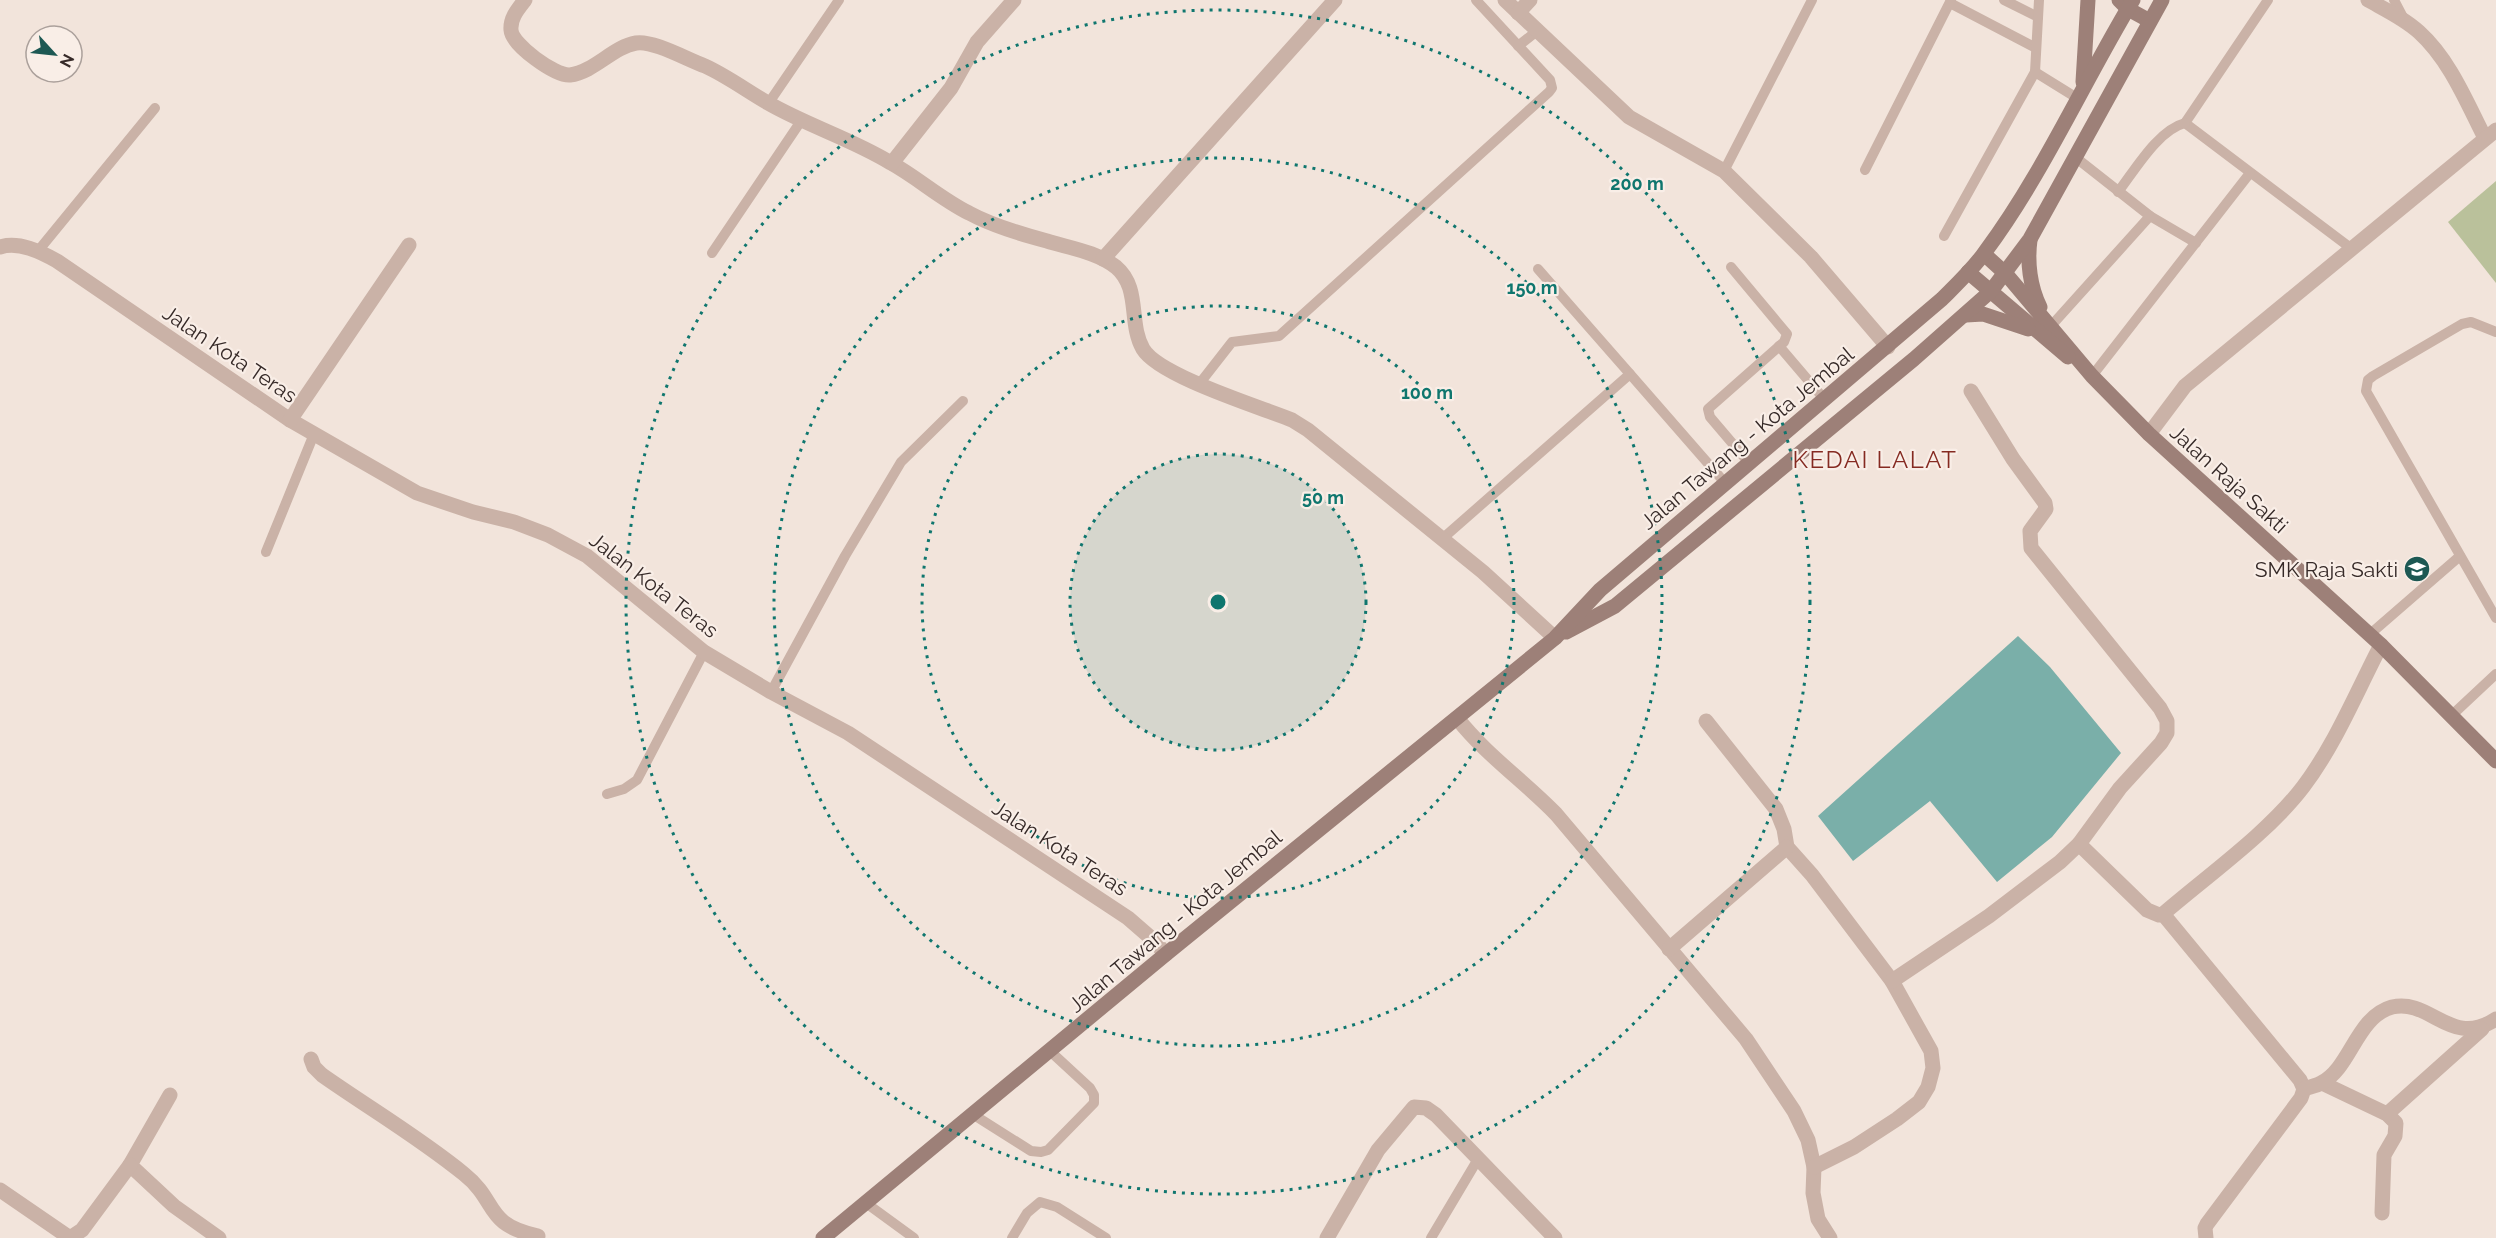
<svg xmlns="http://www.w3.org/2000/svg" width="2496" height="1238" viewBox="0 0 2496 1238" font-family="Raleway,sans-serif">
<rect width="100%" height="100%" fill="#f2e4db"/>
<!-- green -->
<path fill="#bac19b" d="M2496,181V283L2448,222Z"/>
<!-- water -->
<path fill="#7aafa9" d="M2018,636L2050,667L2121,753L2052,837L1997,882L1930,801L1853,861L1818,816Z"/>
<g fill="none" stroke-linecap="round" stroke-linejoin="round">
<!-- service -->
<g stroke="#cab2a7" stroke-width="10">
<path d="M2004,0L2038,17"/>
<path d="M2268,0L2185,123L2352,249"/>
<path d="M2394,0L2405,21"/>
<path d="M1950,3L2036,48"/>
<path d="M1518,46L1537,31"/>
<path d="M2035,72L2077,98"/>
<path d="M768,104L839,0"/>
<path d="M2075,157L2150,216"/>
<path d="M1865,170L1951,0"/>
<path d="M1724,171L1812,0"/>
<path d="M2118,192C2135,170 2158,130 2185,123"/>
<path d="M1944,236L2035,72L2039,0"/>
<path d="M38,251L155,108"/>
<path d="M712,253L801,121"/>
<path d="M1731,267L1787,334L1784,342L1708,409L1710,417L1750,464"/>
<path d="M1538,269L1630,374"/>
<path d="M2051,326L2150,216L2196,243"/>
<path d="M2496,332L2471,322L2462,324L2373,376L2368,380L2366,391L2496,618"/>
<path d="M1779,346L1825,400"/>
<path d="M2092,376L2250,173"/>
<path d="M1200,383L1232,342L1279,336L1549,92L1552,88L1550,80L1476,0"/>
<path d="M1442,539L1630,374L1726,484"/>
<path d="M266,552L314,434"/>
<path d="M2369,635L2460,556"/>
<path d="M771,692L845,556L901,462L963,401"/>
<path d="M2451,716L2496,674"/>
<path d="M607,794L624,789L637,780L704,652"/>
<path d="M974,1115L1031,1151L1041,1152L1048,1150L1094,1103V1095L1090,1088L1051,1052"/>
<path d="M866,1203L914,1238"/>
<path d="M1012,1238L1027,1213L1040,1202L1057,1207L1106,1238"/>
<path d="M1431,1238L1478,1159"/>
</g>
<!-- minor -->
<g stroke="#cab2a7" stroke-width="15">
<path d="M525,0C518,9 510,18 511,30C512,45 555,76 570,75C594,72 613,47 636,43C653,40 688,60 705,66C727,76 747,91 768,103C808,126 852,139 891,163C918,178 941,199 969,213C993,226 1021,234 1047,241C1070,248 1097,252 1116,267C1141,288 1128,323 1143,349C1159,376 1260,407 1292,420L1308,430L1483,572L1555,638"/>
<path d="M1505,0L1629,117L1724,171L1811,257L1888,347"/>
<path d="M2368,0C2386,10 2405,19 2419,32C2450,60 2467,103 2485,138"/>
<path d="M1518,13L1530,0"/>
<path d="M892,163L951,88L977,42L1014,0"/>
<path d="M0,247C19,241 41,252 57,261L290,420L417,493L473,512L514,522L548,535L587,556L704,652L771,692L848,733L1128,918L1151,938L1166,954"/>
<path d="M1103,259L1335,0"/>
<path d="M290,420L409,245"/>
<path d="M2149,434L2185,386L2496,130"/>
<path d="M1457,718C1486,755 1524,781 1556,814L1746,1039L1794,1111L1808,1140L1814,1167L1813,1193L1818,1219L1830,1238"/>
<path d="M1706,721L1776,809L1784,829L1787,847L1812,875L1892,981L1931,1051L1933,1068L1928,1087L1919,1102L1897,1119L1854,1147L1814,1167"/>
<path d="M2079,844L2147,910L2159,915L2163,914C2207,876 2268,833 2303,787C2335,745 2356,693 2381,645"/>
<path d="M2163,914L2300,1080L2304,1089L2301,1098L2207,1224L2205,1228L2206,1238"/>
<path d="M1669,949L1787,847"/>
<path d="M1892,981L1989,916L2060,862L2079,844L2120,788L2161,743L2167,733V721L2160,708L2031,548L2030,531L2046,509L2045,503L2013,459L1971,391"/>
<path d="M311,1059L314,1067L322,1075C369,1108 420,1138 464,1174C499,1202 483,1224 538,1236"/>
<path d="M2322,1083L2387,1114L2396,1123L2395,1136L2384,1155L2382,1213"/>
<path d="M2304,1089C2309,1087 2316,1086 2321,1083C2351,1068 2356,1017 2392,1007C2431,998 2451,1049 2496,1019"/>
<path d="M170,1095L130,1165L174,1206L219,1238"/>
<path d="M2387,1114L2482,1029"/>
<path d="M0,1190L70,1238L82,1230L130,1165"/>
<path d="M1327,1238L1378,1150L1414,1107L1426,1108L1436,1115L1555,1238"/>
</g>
<!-- secondary -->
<g stroke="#9d8078" stroke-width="15">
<path d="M2119,0L2128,9L2150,21"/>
<path d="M2083,82L2088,0"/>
<path d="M2030,240C2027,262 2030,287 2040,307"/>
<path d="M1984,254L2006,274L2092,376L2149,434L2381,645L2496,761"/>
<path d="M1968,272L2068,357"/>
<path d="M1966,315L1983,314L2028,329"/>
<path d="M1566,632L1615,606L1914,359L1991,291L2030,239L2162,0"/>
<path d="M823,1238L1166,954L1555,638L1600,590L1942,299C1957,284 1973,269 1985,252C2043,174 2083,83 2133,0"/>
</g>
</g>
<!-- distance rings -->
<circle cx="1218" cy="602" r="148" fill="#0f766e" fill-opacity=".12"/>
<g fill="none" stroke="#0f766e" stroke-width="3" stroke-dasharray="3 6">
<circle cx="1218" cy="602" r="148"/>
<circle cx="1218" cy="602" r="296"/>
<circle cx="1218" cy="602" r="444"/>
<circle cx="1218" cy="602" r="592"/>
</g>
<!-- icons -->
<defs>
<symbol id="school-disc" viewBox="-11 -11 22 22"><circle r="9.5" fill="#1d5853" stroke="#f9eee7"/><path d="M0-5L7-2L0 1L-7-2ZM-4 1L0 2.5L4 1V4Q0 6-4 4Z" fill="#fff"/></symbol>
</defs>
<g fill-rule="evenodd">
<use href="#school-disc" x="2402" y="554" width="30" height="30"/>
</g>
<g text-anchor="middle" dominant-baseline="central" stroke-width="4.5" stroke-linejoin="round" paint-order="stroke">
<!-- street labels -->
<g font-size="21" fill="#362a28" stroke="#f9eee7">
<text transform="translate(230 354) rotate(34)">Jalan Kota Teras</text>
<text transform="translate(1747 438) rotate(-40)">Jalan Tawang - Kota Jembal</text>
<text transform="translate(2229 479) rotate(42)">Jalan Raja Sakti</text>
<text transform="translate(654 585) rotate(38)">Jalan Kota Teras</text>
<text transform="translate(1060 848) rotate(33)">Jalan Kota Teras</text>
<text transform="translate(1175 921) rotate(-40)">Jalan Tawang - Kota Jembal</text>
</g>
<!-- poi labels -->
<g font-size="21" fill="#362a28" stroke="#f9eee7" text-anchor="end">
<text x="2398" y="569">SMK Raja Sakti</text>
</g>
<!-- quarter labels -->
<g font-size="24" letter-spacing="1.5" fill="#852a21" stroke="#f9eee7">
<text x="1875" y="459">KEDAI LALAT</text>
</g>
</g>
<circle cx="1218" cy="602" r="9" fill="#0f766e" stroke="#f9eee7" stroke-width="3"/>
<g font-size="18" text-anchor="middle" font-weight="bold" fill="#0f766e" stroke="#f9eee7" stroke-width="4.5" stroke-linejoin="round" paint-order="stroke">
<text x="1637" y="190">200 m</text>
<text x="1532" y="294">150 m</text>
<text x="1427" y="399">100 m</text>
<text x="1323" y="504">50 m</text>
</g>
<!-- north arrow -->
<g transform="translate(54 54) rotate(117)"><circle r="28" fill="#f9eee7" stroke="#aba09b" stroke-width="1.5"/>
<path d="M0-4.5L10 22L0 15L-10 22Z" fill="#1d5853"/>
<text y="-9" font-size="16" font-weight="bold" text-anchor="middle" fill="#362a28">N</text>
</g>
</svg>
